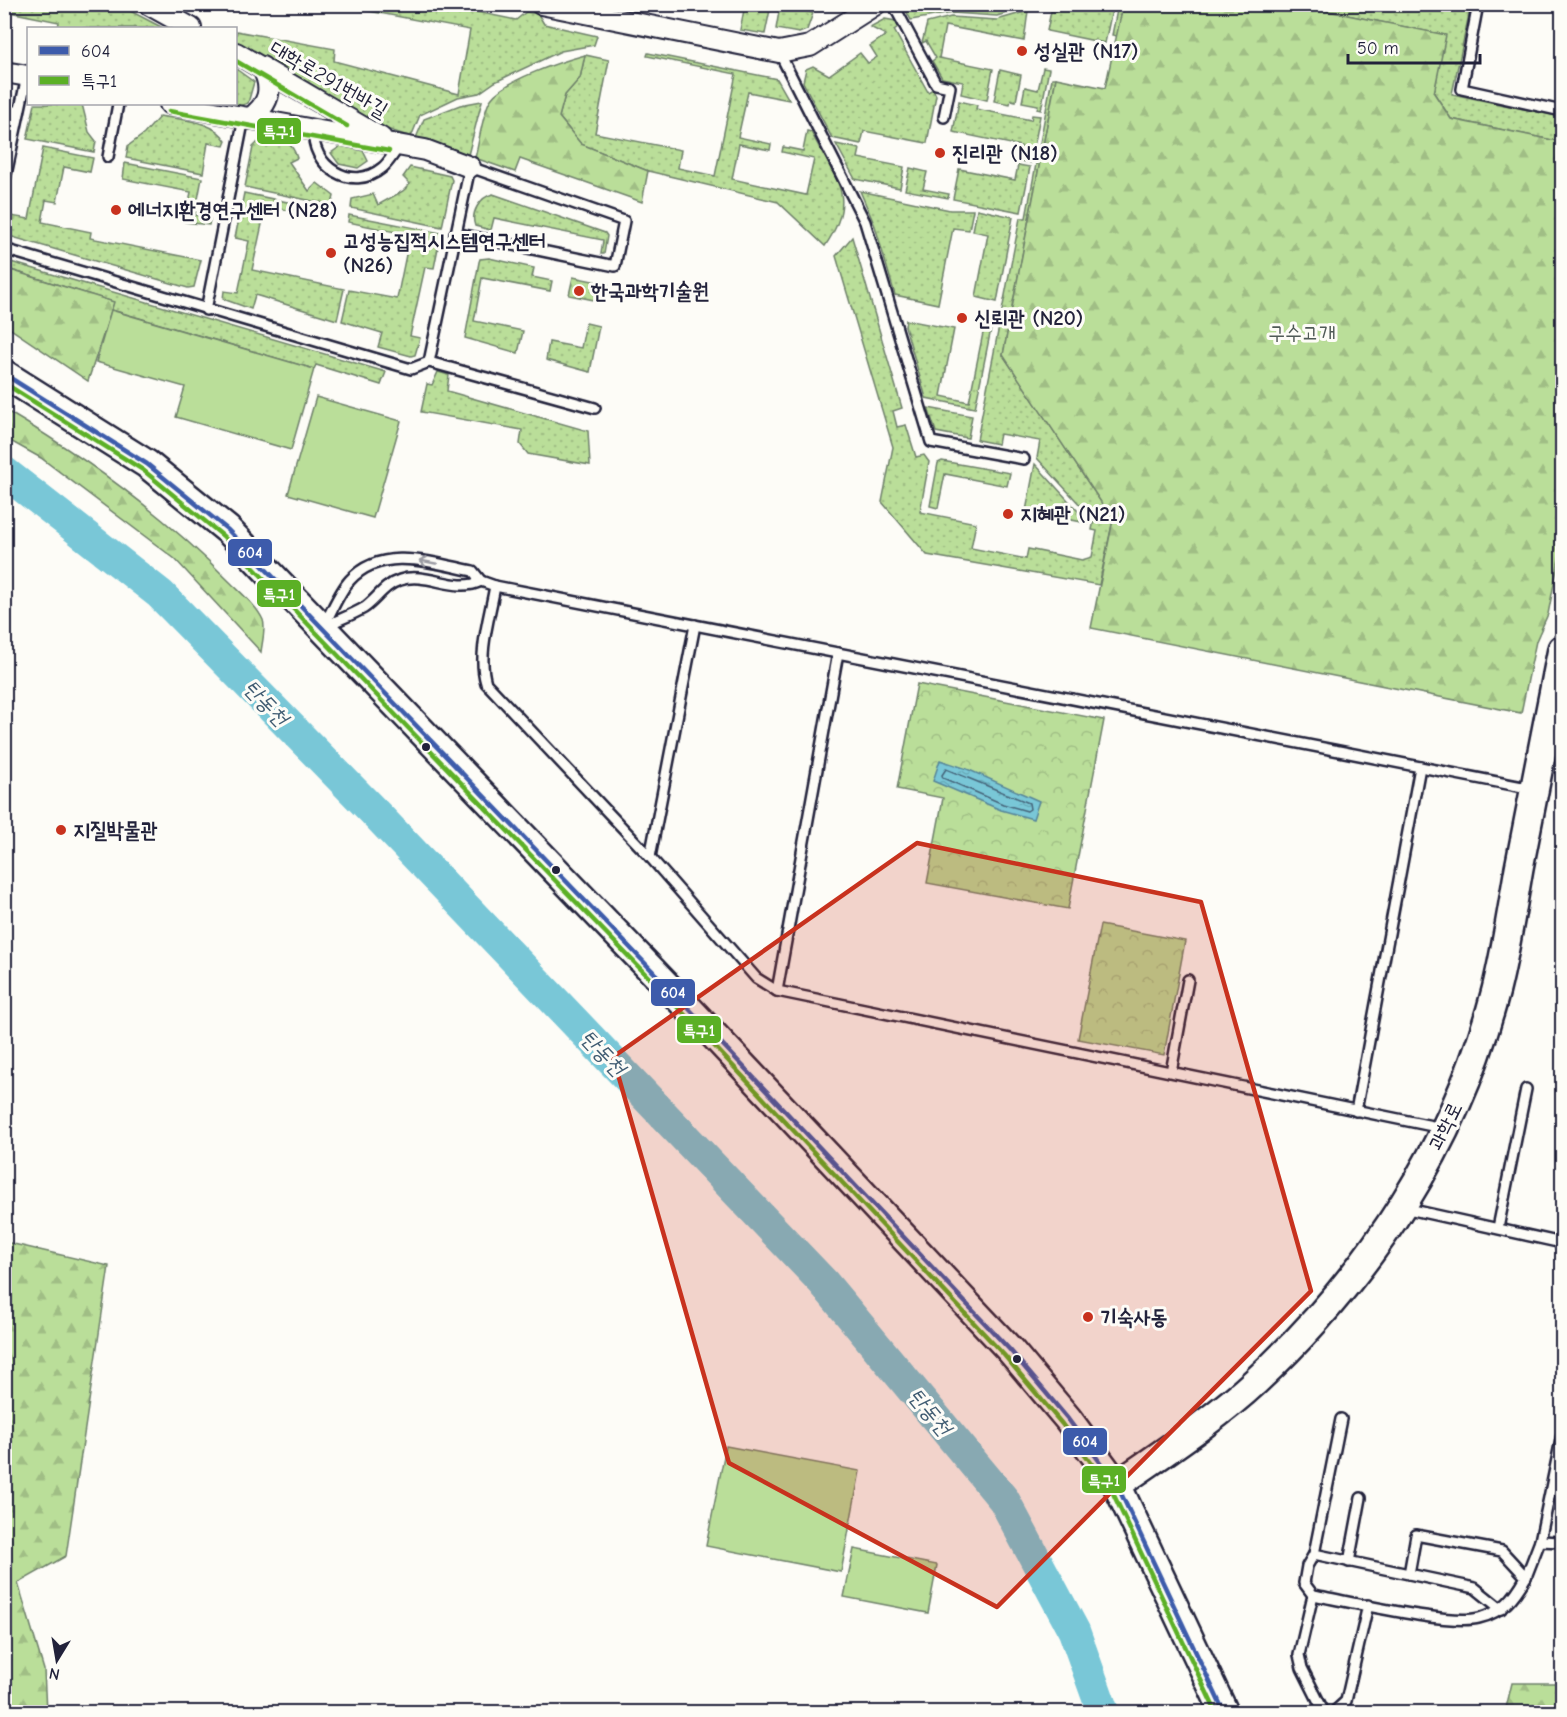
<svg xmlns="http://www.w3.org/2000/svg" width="1567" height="1717" viewBox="0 0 1567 1717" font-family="'Comic Neue','Poor Story',sans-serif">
<defs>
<pattern id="grass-dots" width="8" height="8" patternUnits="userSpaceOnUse" patternTransform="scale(1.5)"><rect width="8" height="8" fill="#bade99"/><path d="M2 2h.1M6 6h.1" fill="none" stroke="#a0be85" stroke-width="1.8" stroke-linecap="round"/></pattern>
<pattern id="forest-firs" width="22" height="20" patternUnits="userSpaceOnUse" patternTransform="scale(1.5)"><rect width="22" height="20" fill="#bade99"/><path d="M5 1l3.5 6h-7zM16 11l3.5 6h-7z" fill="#a0be85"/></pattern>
<pattern id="park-crowns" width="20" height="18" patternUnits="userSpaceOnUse" patternTransform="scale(1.5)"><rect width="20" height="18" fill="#bade99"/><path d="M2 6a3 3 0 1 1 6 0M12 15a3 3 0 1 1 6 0" fill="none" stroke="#a0be85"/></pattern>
<pattern id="water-ripples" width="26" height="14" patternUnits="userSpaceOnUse" patternTransform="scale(1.5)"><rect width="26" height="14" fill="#79c7d7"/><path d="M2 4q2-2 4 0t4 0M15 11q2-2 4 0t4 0" fill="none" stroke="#68abb9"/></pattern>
</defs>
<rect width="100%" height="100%" fill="#fdfcf7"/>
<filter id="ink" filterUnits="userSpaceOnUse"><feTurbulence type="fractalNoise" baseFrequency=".0167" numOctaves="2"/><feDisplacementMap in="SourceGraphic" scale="12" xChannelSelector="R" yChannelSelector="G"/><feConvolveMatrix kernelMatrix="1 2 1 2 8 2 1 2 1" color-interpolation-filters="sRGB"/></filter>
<g filter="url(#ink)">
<!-- grass -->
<g fill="url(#grass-dots)" stroke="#6e806a" stroke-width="1.5">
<path d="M907,4L918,5L925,8L931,4H1026L1027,7L997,16L952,13L911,20L904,7Z"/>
<path d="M4,5H119L163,28H58L59,22L5,11Z"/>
<path d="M337,5H443L516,20L526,12L538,14L544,24L597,36L594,45L561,51L495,82L479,93L458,97L420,115L411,137L387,129L236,42V31L335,49L334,61L459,94L470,30Z"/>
<path d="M745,5H771L765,34L740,30Z"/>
<path d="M1057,5H1113L1105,43L1047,31L1051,11L1055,12Z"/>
<path d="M1118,5H1146L1122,11L1117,36L1112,35Z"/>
<path d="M1298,5H1471L1452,94L1562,117V142L1451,119L1434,93L1445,35Z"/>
<path d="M780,6L813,13L807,30L799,33L776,29Z"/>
<path d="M1028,11L1024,41L945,26L939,58L993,69L987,100L961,94L963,82L942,78L932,61L936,58L926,41L922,43L927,23L951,17L997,20Z"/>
<path d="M885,19L896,21L898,27L894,30L928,92L933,89L936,95L927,143L864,131L861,144L832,138L803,82L806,69L813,66L829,75L860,53L868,63L877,57L870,46L886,35L870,27Z"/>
<path d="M648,53L777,79L789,100L748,92L738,137L771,144L770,150L739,144L732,179L806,195L814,159L782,152L783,147L803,151L807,131L811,132C835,179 859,196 825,246L778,202L648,171L581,144L559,117L565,95L580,78L585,55L609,60L595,133L681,150L678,168L715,176L736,74L647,56Z"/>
<path d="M1043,68L1049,69L1041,110L1037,109L1038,105L1022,102L1025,87L1038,90Z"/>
<path d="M236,69L254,82L248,103L237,107L220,104H236Z"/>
<path d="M1000,70L1021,75L1016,101L1011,100L1010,104L994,101Z"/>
<path d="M1052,78H1056L1003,355L1113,520L1099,585L927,555L882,502L893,447L836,256L852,237L902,408L893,411L897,427L906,425L916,457L924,455L929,462L920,512L976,523L971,548L1026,559L1028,549L1082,560L1092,557L1097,531L1092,530L1094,520L1037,458L1040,441L1000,434L998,444L977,440L1020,218H1026Z"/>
<path d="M482,101L468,155L416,138L424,119L460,105Z"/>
<path d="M959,101L977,105L976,109L1031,120L1032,115L1040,116L1031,163L1019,161L1021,146L953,132Z"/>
<path d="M35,104H82L89,132L96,141L94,152L27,139Z"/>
<path d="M160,116C181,120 214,120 226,141L224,146L208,143L203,173L126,158L128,146L144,134Z"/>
<path d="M262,138C281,141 291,138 297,158L289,162L309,191L317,183L334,196L332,205L245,187L253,147Z"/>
<path d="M836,144L860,149L858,158L904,167L900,188L855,179Z"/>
<path d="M341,146L363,151L368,161L358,168L339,164L331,153Z"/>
<path d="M43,148L93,158L90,172L64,167L57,202L46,200L42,222L91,232L90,238L201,260L194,287L188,288L9,236L11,216L29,219Z"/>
<path d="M125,163L202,178L195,215L210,219L209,225L185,222L191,192L123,179Z"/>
<path d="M1018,165L1030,167L1021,212L953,199L959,169L1015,180Z"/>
<path d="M410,167L450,176L452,180L442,227L351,208L352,199L373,194L378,205L403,191L410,184L403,177Z"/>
<path d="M910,168L927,172L923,189L949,194L948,198L905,190Z"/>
<path d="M860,191L950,210H973L969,230L953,228L938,304L895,295L875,226Z"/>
<path d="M244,193L331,211L329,218L266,206L252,270L344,289L337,320L255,295L251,309L223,299L224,291L238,293L249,241L235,238Z"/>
<path d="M493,194L605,233L607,236L604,254H601L603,240L494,218L491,230L475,226C470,213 480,197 493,194Z"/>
<path d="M977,209L1013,217L997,302L976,297L988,234L973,231Z"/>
<path d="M349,215L441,233L434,268L425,267L410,336L420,338L415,355L411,356L378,347L382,333L342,321L349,290L397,299L410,235L348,222Z"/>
<path d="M489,258L534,268L532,277L552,281L550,291L482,278L474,321L523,331L518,353L465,338L479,262L480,259Z"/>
<path d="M4,260L386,372L381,385L316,365L314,369L112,310L113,302L5,268Z"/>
<path d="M573,277L608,284L604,302L569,295Z"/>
<path d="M906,320L954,329L941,396L969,402L984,328L991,329L975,408L926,398L905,326Z"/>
<path d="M586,323L599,326L590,372L546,360L549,342L581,348Z"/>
<path d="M438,372L449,375L447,391L588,431L590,465L528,454L520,444L522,430L421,412L427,384L432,385Z"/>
<path d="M928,408L972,416L968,438L936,432Z"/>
<path d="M942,461L1010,473L1007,486L945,474L938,508L930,506L938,463Z"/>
<path d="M1035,464L1087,521V523L1026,511Z"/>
</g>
<!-- forest -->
<g fill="url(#forest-firs)" stroke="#6e806a" stroke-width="1.5">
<path d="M1146,4L1298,5L1446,35L1434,93L1451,119L1562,142V544L1548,614L1536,641L1521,713L1091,628L1113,520L1003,355L1056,78L1105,88L1122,11Z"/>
<path d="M585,55L580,78L565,95L559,117L581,144L648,171L642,202L520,159L515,172L475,158C479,143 483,110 491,99C504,80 563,61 585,55Z"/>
<path d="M4,268L114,302L88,381L5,325Z"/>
<path d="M5,410C85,457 164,515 230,582C241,593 257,606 263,620C266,628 262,643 261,652L175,559L41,458L5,438Z"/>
<path d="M5,1242L109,1266L66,1556L18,1583L44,1670L46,1712H5Z"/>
<path d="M1512,1683H1562V1712H1505Z"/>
</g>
<!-- park -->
<g fill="url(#park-crowns)" stroke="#6e806a" stroke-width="1.5">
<path d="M917,684L1104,720L1068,909L927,883L943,798L897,789Z"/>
<path d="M1100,925L1185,941L1164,1055L1078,1039Z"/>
</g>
<!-- pitch -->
<g fill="#bade99" stroke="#6e806a" stroke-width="1.5">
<path d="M111,310L314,369L291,450L176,417L185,387L96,362Z"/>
<path d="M316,397L401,421L373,518L288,494Z"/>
<path d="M726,1446L860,1471L841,1572L706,1546Z"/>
<path d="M854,1549L937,1565L928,1613L844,1597Z"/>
</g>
<!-- water -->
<path fill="url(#water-ripples)" stroke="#568599" stroke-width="1.5" d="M940,760L967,769L1039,801L1033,819L1001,810L933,781Z"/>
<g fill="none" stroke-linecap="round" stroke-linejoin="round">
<!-- shore -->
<path stroke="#456479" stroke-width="1.5" d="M946,769L1029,803L1030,809L1027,811L1003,804L943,778L942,775Z"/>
<!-- river -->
<path stroke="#79c7d7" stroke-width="32" d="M4,472L160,594L377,815L823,1282L1004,1500L1074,1631L1103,1712"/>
<defs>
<g id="lane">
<path d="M893,4L936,84L950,87L944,117"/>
<path d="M1478,4L1462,89L1562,111"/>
<path d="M779,52L865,222L931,442L1024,459"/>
<path d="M4,109L19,112"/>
<path d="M314,130C310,166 352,193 382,168C389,163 394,152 400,146"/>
<path d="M108,157L118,104"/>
<path d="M4,184L27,76"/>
<path d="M4,249L411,369L429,362L595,408"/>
<path d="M206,310L244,118"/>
<path d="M429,362L470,167L624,221L615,266L455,233"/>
<path d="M495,586C490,616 477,654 486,683L650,857L756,978L777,991L1442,1128"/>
<path d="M324,625C332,611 339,592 350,580C382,545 433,563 473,571L481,581L495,586L1533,789"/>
<path d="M326,626C338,620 352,615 364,608C376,600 384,585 400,580C427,571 456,594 481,581"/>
<path d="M650,857L695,625"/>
<path d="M777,991L838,653"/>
<path d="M1171,1072L1188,980"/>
<path d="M1356,1111L1420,767"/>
<path d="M1404,1208L1562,1243"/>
<path d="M1498,1228L1526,1089"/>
<path d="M1540,1541L1562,1435"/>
<path d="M1314,1554L1475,1588L1501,1609"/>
<path d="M1349,1562L1361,1498"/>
<path d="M1526,1577L1540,1541L1562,1542"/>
<path d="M1313,1595C1347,1601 1450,1626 1479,1618C1503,1612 1514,1598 1526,1577L1502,1551L1416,1535L1409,1574"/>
<path d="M1324,1712L1302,1668L1299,1655L1313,1595L1304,1583L1307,1566L1314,1554L1341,1419"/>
<path d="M1334,1712L1346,1701L1368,1605"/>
</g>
<g id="street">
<path d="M148,4L191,28"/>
<path d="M541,4L779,52L810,46L876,4"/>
<path d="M236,53L381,138"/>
<path d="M4,72L28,76"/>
<path d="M170,104L425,150L470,167"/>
<path d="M249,119C269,105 274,89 262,67"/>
</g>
<g id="secondary">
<path d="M4,374L147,464L228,530L693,1013L1010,1350L1068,1419L1117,1485L1224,1712"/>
<path d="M1117,1485C1164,1452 1214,1420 1256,1381C1370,1275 1457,1142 1496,990C1506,950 1512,908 1519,868C1533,795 1548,722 1562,649"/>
</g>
</defs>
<!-- lane casing -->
<use href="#lane" stroke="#22223b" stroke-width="14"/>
<!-- street casing -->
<use href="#street" stroke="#22223b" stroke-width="24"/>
<!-- secondary casing -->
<use href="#secondary" stroke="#22223b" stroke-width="32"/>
<!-- lane -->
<use href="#lane" stroke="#fdfcf7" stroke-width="9"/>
<!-- street -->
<use href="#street" stroke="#fdfcf7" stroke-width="20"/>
<!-- secondary -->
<use href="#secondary" stroke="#fdfcf7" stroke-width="27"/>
<defs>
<path id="bus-1" d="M4,374L147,464L228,530L693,1013L1010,1350L1068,1419L1117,1485L1224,1712"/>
<g id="bus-2">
<path d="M236,61L347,126"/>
<path d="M169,111L389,151"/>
<path d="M4,383L143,470L223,536L688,1018L1004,1355L1062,1424L1111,1489L1216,1712"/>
</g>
</defs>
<!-- bus-1 casing -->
<use href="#bus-1" stroke="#fdfcf7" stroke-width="9"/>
<!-- bus-2 casing -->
<use href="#bus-2" stroke="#fdfcf7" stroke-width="9"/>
<!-- bus-1 -->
<use href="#bus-1" stroke="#3d5bab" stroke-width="4.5"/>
<!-- bus-2 -->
<use href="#bus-2" stroke="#5bb025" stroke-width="4.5"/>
</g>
<!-- one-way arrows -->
<defs><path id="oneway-shaft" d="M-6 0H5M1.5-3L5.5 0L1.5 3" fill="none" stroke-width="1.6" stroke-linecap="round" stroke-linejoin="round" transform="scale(1.5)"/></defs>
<use stroke="#9a9aa2" href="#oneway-shaft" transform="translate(428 562) rotate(-169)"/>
</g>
<!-- marked area -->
<path fill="#c8321e" fill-opacity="0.2" stroke="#c8321e" stroke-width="4.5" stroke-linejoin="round" d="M917,843L1201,902L1311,1291L997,1607L729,1463L613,1057Z"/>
<!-- markers -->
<g fill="#c8321e" stroke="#fdfcf7" stroke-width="2">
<circle cx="1022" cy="51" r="6"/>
<circle cx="940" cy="153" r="6"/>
<circle cx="116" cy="210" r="6"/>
<circle cx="331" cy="253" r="6"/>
<circle cx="579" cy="291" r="6"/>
<circle cx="962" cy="318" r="6"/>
<circle cx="1008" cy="514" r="6"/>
<circle cx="61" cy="830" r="6"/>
<circle cx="1088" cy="1317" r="6"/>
</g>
<g fill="#22223b" stroke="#fdfcf7" stroke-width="2">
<circle cx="426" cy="747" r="5"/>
<circle cx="556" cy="870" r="5"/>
<circle cx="1017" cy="1359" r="5"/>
</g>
<g text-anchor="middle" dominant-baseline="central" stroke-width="6" stroke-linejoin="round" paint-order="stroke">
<!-- poi labels -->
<g font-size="21" font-weight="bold" fill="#22223b" stroke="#fdfcf7" text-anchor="start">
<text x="1034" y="51">성실관 (N17)</text>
<text x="952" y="153">진리관 (N18)</text>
<text x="128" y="210">에너지환경연구센터 (N28)</text>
<text x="343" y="241">고성능집적시스템연구센터<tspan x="343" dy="24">(N26)</tspan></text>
<text x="591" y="291">한국과학기술원</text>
<text x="974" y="318">신뢰관 (N20)</text>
<text x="1020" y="514">지혜관 (N21)</text>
<text x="73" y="830">지질박물관</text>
<text x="1100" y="1317">기숙사동</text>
</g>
<!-- street labels -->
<g font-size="21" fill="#22223b" stroke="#fdfcf7">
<text transform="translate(329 79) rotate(30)">대학로291번바길</text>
<text transform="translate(1445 1126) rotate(-64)">과학로</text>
</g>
<!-- park labels -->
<g font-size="21" fill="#505a57" stroke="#fdfcf7">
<text x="1302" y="333">구수고개</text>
</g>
<!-- water labels -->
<g font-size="22" font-style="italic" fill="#405c72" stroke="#fdfcf7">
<text transform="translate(266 703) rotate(46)">탄동천</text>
<text transform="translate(603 1053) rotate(46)">탄동천</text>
<text transform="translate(930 1412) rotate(50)">탄동천</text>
</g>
</g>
<g stroke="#fdfcf7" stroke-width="2">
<rect x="256" y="117" width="46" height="28" rx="6" fill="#5bb025"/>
<rect x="227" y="538" width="46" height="29" rx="6" fill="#3d5bab"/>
<rect x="256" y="579" width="46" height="29" rx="6" fill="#5bb025"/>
<rect x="650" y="978" width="46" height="29" rx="6" fill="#3d5bab"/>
<rect x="676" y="1015" width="46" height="29" rx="6" fill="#5bb025"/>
<rect x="1062" y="1427" width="46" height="29" rx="6" fill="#3d5bab"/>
<rect x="1081" y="1465" width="46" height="29" rx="6" fill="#5bb025"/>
</g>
<g font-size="16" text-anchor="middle" font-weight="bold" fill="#fff">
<text x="279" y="137">특구1</text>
<text x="250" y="558">604</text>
<text x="279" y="600">특구1</text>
<text x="673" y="998">604</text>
<text x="699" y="1036">특구1</text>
<text x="1085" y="1447">604</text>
<text x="1104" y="1486">특구1</text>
</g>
<!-- margin -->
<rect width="1567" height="1717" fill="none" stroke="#fdfcf7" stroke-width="24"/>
<rect x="12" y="12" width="1543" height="1693" fill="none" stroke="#22223b" stroke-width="2" filter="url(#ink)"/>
<!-- legend -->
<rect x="27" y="27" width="210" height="78" fill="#fdfcf7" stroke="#a5a5ac" stroke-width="1.5"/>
<rect x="39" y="46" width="30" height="9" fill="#3d5bab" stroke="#a5a5ac" stroke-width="1.5"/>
<text x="81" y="57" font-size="18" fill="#22223b">604</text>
<rect x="39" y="76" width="30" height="9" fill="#5bb025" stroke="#a5a5ac" stroke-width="1.5"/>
<text x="81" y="87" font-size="18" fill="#22223b">특구1</text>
<!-- north arrow -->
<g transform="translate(57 1660) rotate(191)" stroke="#fdfcf7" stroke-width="4.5" paint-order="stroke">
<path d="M0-4.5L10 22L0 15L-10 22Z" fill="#22223b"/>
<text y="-9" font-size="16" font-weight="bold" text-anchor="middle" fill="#22223b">N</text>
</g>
<!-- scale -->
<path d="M1348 54v9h132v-9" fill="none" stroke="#22223b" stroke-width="3"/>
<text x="1357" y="54" font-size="18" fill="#22223b" stroke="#fdfcf7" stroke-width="4.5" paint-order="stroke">50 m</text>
</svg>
